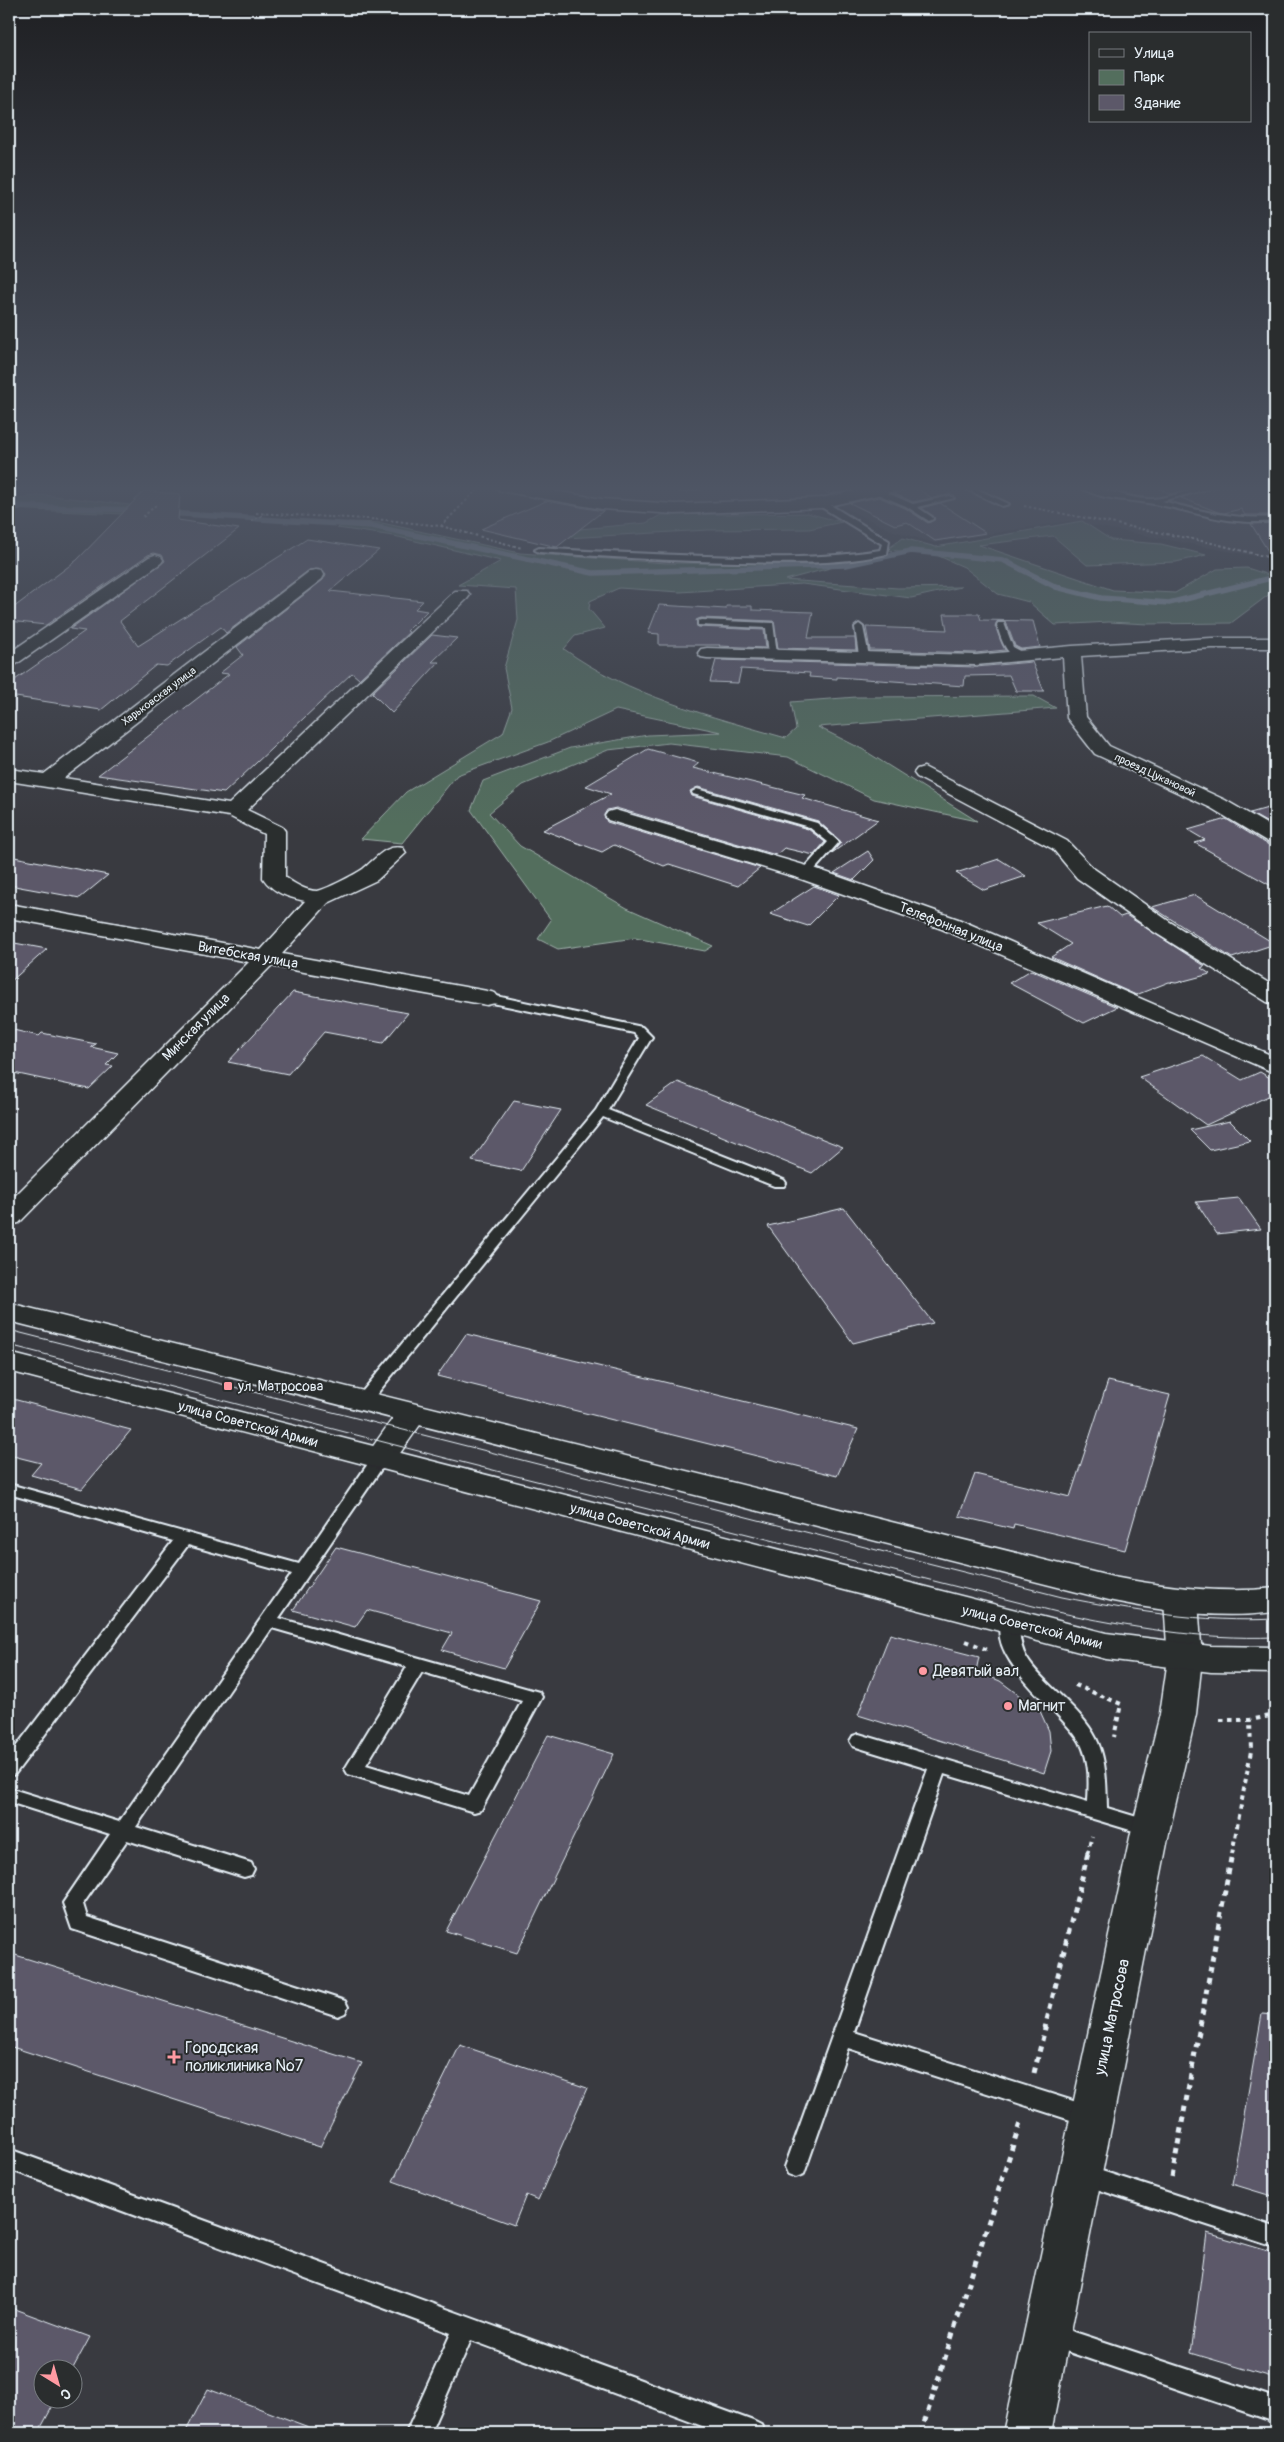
<svg xmlns="http://www.w3.org/2000/svg" width="1284" height="2442" viewBox="0 0 1284 2442" font-family="Pangolin,sans-serif">
<rect width="100%" height="100%" fill="#393a40"/>
<filter id="ink" filterUnits="userSpaceOnUse"><feTurbulence type="fractalNoise" baseFrequency=".02" numOctaves="2"/><feDisplacementMap in="SourceGraphic" scale="10" xChannelSelector="R" yChannelSelector="G"/><feConvolveMatrix kernelMatrix="1 2 1 2 8 2 1 2 1" color-interpolation-filters="sRGB"/></filter>
<g filter="url(#ink)">
<!-- built -->
<path fill="#47464f" d="M530,486H1275V560L1069,521L934,543L891,530L824,498L682,505L599,500Z"/>
<!-- green -->
<g fill="#536e5d" stroke="#9eb0aa">
<path d="M44,495L155,508L124,514L9,509V499Z"/>
<path d="M807,513L842,522L809,529L708,530L566,538L569,530L646,523L661,515Z"/>
<path d="M1082,521L1111,540L1161,544L1206,555L1176,562L1087,565L1053,536L979,545L1113,590L1175,593L1217,569L1247,568L1275,577V590L1231,623L1148,624L1109,622L1055,625L1029,602L998,594L964,567L934,554L886,550L903,538L936,547Z"/>
<path d="M349,522L382,523L520,553L666,563H849L785,580L898,588L961,587L911,598L802,584L680,592L619,588L590,601L589,609L605,628L575,636L564,649C627,695 712,717 786,738L796,729L791,702L856,697L1034,696L1056,708L818,727L862,749L977,821L874,799L788,757L669,743L608,750L523,785L489,813L520,846L627,908L713,946L705,951L635,938L558,949L538,939L551,920L471,810L483,781L570,748L648,735L721,732L616,710L548,742L457,775L402,843L361,839L406,792L503,733L512,708L504,668L518,620L516,589L458,585L501,561L394,536L337,528Z"/>
</g>
<g fill="none" stroke-linecap="round" stroke-linejoin="round">
<!-- stream -->
<g stroke="#8f9eaa" stroke-width="5.5">
<path d="M9,506L137,510"/>
<path d="M167,513L372,526L593,573L846,565L911,551L1003,560L1056,587L1101,598L1169,603L1275,577"/>
</g>
</g>
<!-- building -->
<g fill="#5c5869" stroke="#e8f1f8">
<path d="M813,486H869L830,494Z"/>
<path d="M909,486H913L932,498L913,502L893,493L904,491Z"/>
<path d="M1154,486H1200L1171,494Z"/>
<path d="M1219,486H1275V515H1245L1241,509L1224,513L1218,512L1181,498Z"/>
<path d="M144,491L180,494L178,520L239,529L120,621L138,646L307,539L379,550L330,591L423,601L415,609L427,611L407,631L409,632L359,679L352,673L224,793L98,775L229,674L220,673L243,655L237,647L323,580L326,574L322,569L309,570L226,633L221,627L167,666L156,665L101,710L9,696V684L85,631L70,629L165,561L162,555L154,553L148,555L46,625L9,621V611L77,560Z"/>
<path d="M879,497L905,508L928,523L935,518L922,508L940,503L986,533L935,541L907,522L895,525L850,503Z"/>
<path d="M546,501L603,511L557,547L481,529Z"/>
<path d="M1275,523V562L1251,524Z"/>
<path d="M659,605L726,609V606H752V610L813,612L808,638H855L856,650L778,648L773,621L701,618L696,620L698,627L764,630L766,648L719,646L720,645H659V634L648,633Z"/>
<path d="M944,614H979L981,620L1033,621L1040,647L1021,649L1015,646L1006,622L998,621L995,626L1005,650L976,653L870,650L866,627L947,630Z"/>
<path d="M432,635L457,638L432,662H439L392,713L372,693Z"/>
<path d="M716,660L976,667L1032,662L1044,691H1016L1009,675L965,676L964,686L837,677V679L809,677L810,673L741,669L738,683L710,682Z"/>
<path d="M648,749L699,763L693,768L805,795L802,798L878,820L832,853L841,842L818,821L698,787L690,791L692,796L808,829L825,842L814,855L784,848L776,855L616,808L607,810L604,815L607,822L760,868L738,886L669,864L664,866L614,845L602,852L543,830L611,794L586,786Z"/>
<path d="M1275,806V827L1250,813Z"/>
<path d="M1226,819L1267,844L1275,846V888L1195,843L1205,840L1188,830Z"/>
<path d="M868,851L874,860L854,880L834,873Z"/>
<path d="M9,856L108,875L80,898L9,885Z"/>
<path d="M999,859L1026,876L984,890L956,873Z"/>
<path d="M814,886L839,895L808,926L770,914Z"/>
<path d="M1195,895L1275,944L1232,958L1152,907Z"/>
<path d="M1107,906L1120,917L1126,915L1205,966L1201,968L1210,974L1176,983L1169,982L1136,995L1051,957L1071,944L1037,923Z"/>
<path d="M9,942L47,949L9,983Z"/>
<path d="M1031,970L1117,1007L1084,1023L1009,983Z"/>
<path d="M293,992L408,1013L383,1043L324,1032L288,1074L228,1062Z"/>
<path d="M9,1029L39,1036L42,1033L96,1044L91,1047L118,1053L106,1065L113,1066L89,1089L9,1072Z"/>
<path d="M1203,1056L1242,1080L1260,1072L1275,1081V1093L1206,1125L1139,1077Z"/>
<path d="M678,1082L843,1147L812,1173L646,1105Z"/>
<path d="M514,1101L561,1110L521,1171L472,1161Z"/>
<path d="M1230,1121L1250,1141L1210,1150L1190,1130Z"/>
<path d="M1239,1198L1261,1229L1217,1234L1196,1202Z"/>
<path d="M844,1208L933,1323L853,1343L768,1226Z"/>
<path d="M466,1334L858,1429L837,1476L437,1376Z"/>
<path d="M1108,1381L1170,1395L1125,1550L1014,1524L1013,1529L959,1516L975,1474L1070,1497Z"/>
<path d="M9,1398L131,1430L82,1489L31,1475L41,1463L9,1455Z"/>
<path d="M336,1547L541,1601L504,1668L442,1650L452,1633L367,1610L355,1627L293,1610Z"/>
<path d="M890,1634L979,1657L976,1671L1000,1681L1040,1711L1049,1731L1051,1751L1044,1773L858,1715Z"/>
<path d="M548,1735L614,1754L517,1953L446,1931Z"/>
<path d="M9,1953L362,2063L320,2147L9,2046Z"/>
<path d="M1262,2014L1275,2015V2197L1232,2184Z"/>
<path d="M460,2045L587,2088L538,2200L526,2195L514,2225L393,2181Z"/>
<path d="M1207,2233L1275,2253V2378L1191,2353Z"/>
<path d="M9,2307L90,2337L72,2370H42V2400H56L38,2433H9Z"/>
<path d="M208,2389L319,2431L318,2433H185Z"/>
</g>
<g fill="none" stroke-linecap="round" stroke-linejoin="round">
<defs>
<g id="service">
<path d="M666,486H708L685,491Z"/>
<path d="M960,486H970L1009,504L1002,506Z"/>
<path d="M1079,486C1104,486 1127,500 1152,499C1174,498 1194,486 1217,486L1162,501C1200,511 1235,520 1275,517V521C1228,526 1198,512 1154,504C1130,499 1099,501 1079,486Z"/>
<path d="M878,489L913,504L950,496L954,498L917,507L932,517L933,519L929,521L906,506L875,493V489Z"/>
<path d="M818,501H824L889,541L887,554C839,565 787,563 738,562C672,561 605,557 539,552L535,550L539,548C595,552 650,554 706,556C764,558 823,559 880,550L882,544L818,505Z"/>
<path d="M701,620L773,623L777,654L773,657L769,654L766,628L698,625V621Z"/>
<path d="M998,623H1004L1013,647L1026,654V658C1007,661 1001,639 997,625Z"/>
<path d="M859,624L863,627L869,656L864,659L859,656L855,627Z"/>
<path d="M697,789L817,823L839,842L810,875H802V871L828,842L809,827L693,794L692,792Z"/>
<path d="M487,994L642,1027L652,1037L608,1110L784,1180L786,1183L784,1186H774L603,1117L367,1406H357L354,1402L357,1398L596,1110L639,1038L634,1033L483,1001L481,998Z"/>
<path d="M380,1454L386,1455L388,1459L279,1618L539,1692L542,1697L481,1810L474,1812L348,1774L345,1769L348,1764L407,1667L272,1628L136,1827L251,1863L254,1869L251,1875L244,1877L127,1840L83,1904L87,1917L345,2001L348,2007L345,2013L338,2016L72,1929L63,1903L110,1834L9,1802V1788L119,1822L292,1574L188,1545L15,1774L9,1776V1756L173,1541L9,1494V1484L299,1564L374,1455ZM422,1672L522,1701L469,1796L366,1765Z"/>
<path d="M1009,1615L1015,1617C1021,1628 1018,1643 1026,1657C1034,1671 1047,1682 1059,1694C1102,1735 1106,1749 1107,1808L1157,1823L1159,1828L1157,1833L1150,1836L944,1774L854,2032L1089,2106L1097,2109L1100,2116L1097,2123L1089,2126L848,2048L804,2174L796,2177L788,2174L785,2167L928,1769L853,1746L850,1741L853,1736L859,1734L1088,1802C1089,1782 1090,1761 1080,1742C1063,1712 981,1656 1003,1617Z"/>
<path d="M9,2149L753,2421L761,2425L765,2433H721L471,2340L430,2433H406L451,2333L9,2169Z"/>
<path d="M1083,2165L1275,2227V2247L1075,2182L1072,2175L1075,2168Z"/>
<path d="M1053,2325L1275,2398V2422L1045,2344L1041,2336L1045,2328Z"/>
</g>
<g id="minor">
<path d="M493,486H526L602,499L675,504L821,498L878,486H907L904,489L821,508L675,514L602,509L501,491Z"/>
<path d="M155,555L161,557L163,560L161,563L15,665L9,666V653L149,557Z"/>
<path d="M316,570L322,571L324,575L322,579L64,778L229,804L455,591H467L470,595L467,599L247,810L282,827L285,831V877C293,883 306,891 317,891C325,890 356,874 363,869C376,859 385,844 403,848L406,853L377,880L328,903L282,954L487,991L495,993L499,998L495,1003L487,1005L271,966L19,1223L9,1225V1202L249,962L9,918V904L261,950L305,901C288,897 273,893 263,878L264,834L229,816L9,781V769L44,774L310,571Z"/>
<path d="M1212,638H1275V648H1212L1081,656L1086,717L1109,746L1225,800L1275,829V844L1268,842L1211,808L1095,754L1067,718L1063,657L976,665L707,658L701,657L698,653L701,649L707,648L976,655L1072,646Z"/>
<path d="M924,767L1067,841L1093,868L1170,922L1275,987V1004L1267,1002L1154,932L1077,878L1053,849L917,777L914,773L917,769Z"/>
<path d="M615,810L814,868L958,919L1275,1057V1073L942,929L798,878L608,820L605,816L608,812Z"/>
<path d="M411,1405L422,1408L426,1415L422,1422L391,1466L380,1470L369,1466L364,1459L369,1452L400,1408Z"/>
<path d="M1181,1589L1193,1592L1198,1601L1202,1659L1196,1714L1170,1828L1051,2433H1003L1132,1828L1160,1714L1168,1659L1164,1601L1169,1592Z"/>
</g>
<g id="secondary">
<path d="M9,1303L1113,1577C1167,1587 1220,1594 1275,1588V1612C1220,1619 1167,1612 1113,1601L9,1321Z"/>
<path d="M9,1353L1106,1633L1211,1646L1275,1647V1673L1211,1672L1106,1659L9,1371Z"/>
</g>
</defs>
<!-- service casing -->
<use href="#service" stroke="#e8f1f8" stroke-width="4"/>
<!-- minor casing -->
<use href="#minor" stroke="#e8f1f8" stroke-width="3"/>
<!-- secondary casing -->
<use href="#secondary" stroke="#e8f1f8" stroke-width="3"/>
<!-- path-far2 -->
<g stroke="#e8f1f8" stroke-width="2" stroke-dasharray="2.5 2.5" stroke-linecap="butt">
<path d="M1024,506L1212,543L1275,559"/>
<path d="M256,513L386,520L441,526L478,489"/>
<path d="M143,517L156,505"/>
<path d="M251,521L265,514"/>
<path d="M441,526L522,548"/>
</g>
<!-- path-far1 -->
<g stroke="#e8f1f8" stroke-width="4" stroke-dasharray="4.5 4.5" stroke-linecap="butt">
<path d="M966,1641L988,1650"/>
<path d="M1075,1685L1121,1704L1114,1737"/>
<path d="M1220,1720H1250L1275,1715"/>
<path d="M1087,1854L1092,1836"/>
<path d="M1232,1854L1251,1751L1250,1720"/>
</g>
<!-- path -->
<g stroke="#e8f1f8" stroke-width="5" stroke-dasharray="5.5 5.5" stroke-linecap="butt">
<path d="M1034,2073L1088,1853"/>
<path d="M1172,2177L1232,1853"/>
<path d="M921,2433L1021,2120"/>
</g>
<!-- service -->
<use href="#service" fill="#2a2d2e" fill-rule="evenodd"/>
<!-- minor -->
<use href="#minor" fill="#2a2d2e" fill-rule="evenodd"/>
<!-- secondary -->
<use href="#secondary" fill="#2a2d2e" fill-rule="evenodd"/>
<!-- tram -->
<g stroke="#e8f1f8" stroke-width="1">
<path d="M9,1330L1062,1597C1133,1611 1202,1623 1275,1619"/>
<path d="M9,1345L453,1460L1057,1612C1129,1627 1201,1640 1275,1637"/>
</g>
</g>
</g>
<!-- sky -->
<linearGradient id="sky" x2="0" y2="1"><stop stop-color="#1f2023"/><stop offset="0.59" stop-color="#4e5564"/><stop offset="1" stop-color="#4e5564" stop-opacity="0"/></linearGradient>
<rect width="1284" height="828" fill="url(#sky)"/>
<!-- markers -->
<g fill="#ff9aa2" stroke="#2a2d2e" stroke-width="2">
<rect x="223" y="1381" width="10" height="10" rx="2.5"/>
<circle cx="923" cy="1671" r="5"/>
<circle cx="1008" cy="1706" r="5"/>
<path d="M171.5 2049.5h5v5h5v5h-5v5h-5v-5h-5v-5h5z"/>
</g>
<g text-anchor="middle" dominant-baseline="central" stroke-width="4" stroke-linejoin="round" paint-order="stroke">
<!-- far-street labels -->
<g font-size="11" fill="#e8f1f8" stroke="#2a2d2e">
<text transform="translate(159 696) rotate(-37)">Харьковская улица</text>
<text transform="translate(1155 775) rotate(25)">проезд Цукановой</text>
</g>
<!-- street labels -->
<g font-size="14" fill="#e8f1f8" stroke="#2a2d2e">
<text transform="translate(951 927) rotate(22)">Телефонная улица</text>
<text transform="translate(248 955) rotate(10)">Витебская улица</text>
<text transform="translate(196 1027) rotate(-45)">Минская улица</text>
<text transform="translate(248 1424) rotate(15)">улица Советской Армии</text>
<text transform="translate(640 1526) rotate(15)">улица Советской Армии</text>
<text transform="translate(1032 1627) rotate(14)">улица Советской Армии</text>
</g>
<!-- poi labels -->
<g font-size="14" fill="#e8f1f8" stroke="#2a2d2e" text-anchor="start">
<text x="238" y="1386">ул. Матросова</text>
</g>
<!-- near-poi labels -->
<g font-size="16" fill="#e8f1f8" stroke="#2a2d2e" text-anchor="start">
<text x="933" y="1671">Девятый вал</text>
<text x="1018" y="1706">Магнит</text>
<text x="185" y="2048">Городская<tspan x="185" dy="18">поликлиника №7</tspan></text>
</g>
<!-- near-street labels -->
<g font-size="16" fill="#e8f1f8" stroke="#2a2d2e">
<text transform="translate(1112 2017) rotate(-78)">улица Матросова</text>
</g>
</g>
<!-- margin -->
<rect width="1284" height="2442" fill="none" stroke="#2a2d2e" stroke-width="30"/>
<rect x="15" y="15" width="1254" height="2412" fill="none" stroke="#e8f1f8" stroke-width="2" filter="url(#ink)"/>
<!-- legend -->
<rect x="1089" y="32" width="162" height="90" fill="#2a2d2e" stroke="#767b7f"/>
<rect x="1099" y="49" width="25" height="8" fill="#2a2d2e" stroke="#767b7f"/>
<text x="1134" y="58" font-size="15" fill="#e8f1f8">Улица</text>
<rect x="1099" y="70" width="25" height="15" fill="#536e5d" stroke="#767b7f"/>
<text x="1134" y="82" font-size="15" fill="#e8f1f8">Парк</text>
<rect x="1099" y="95" width="25" height="15" fill="#5c5869" stroke="#767b7f"/>
<text x="1134" y="108" font-size="15" fill="#e8f1f8">Здание</text>
<!-- north arrow -->
<g transform="translate(58 2384) rotate(143)"><circle r="24" fill="#2a2d2e" stroke="#767b7f"/>
<path d="M0-4L9 19L0 12L-9 19Z" fill="#ff9aa2"/>
<text y="-8" font-size="14" font-weight="bold" text-anchor="middle" fill="#e8f1f8">С</text>
</g>
</svg>
